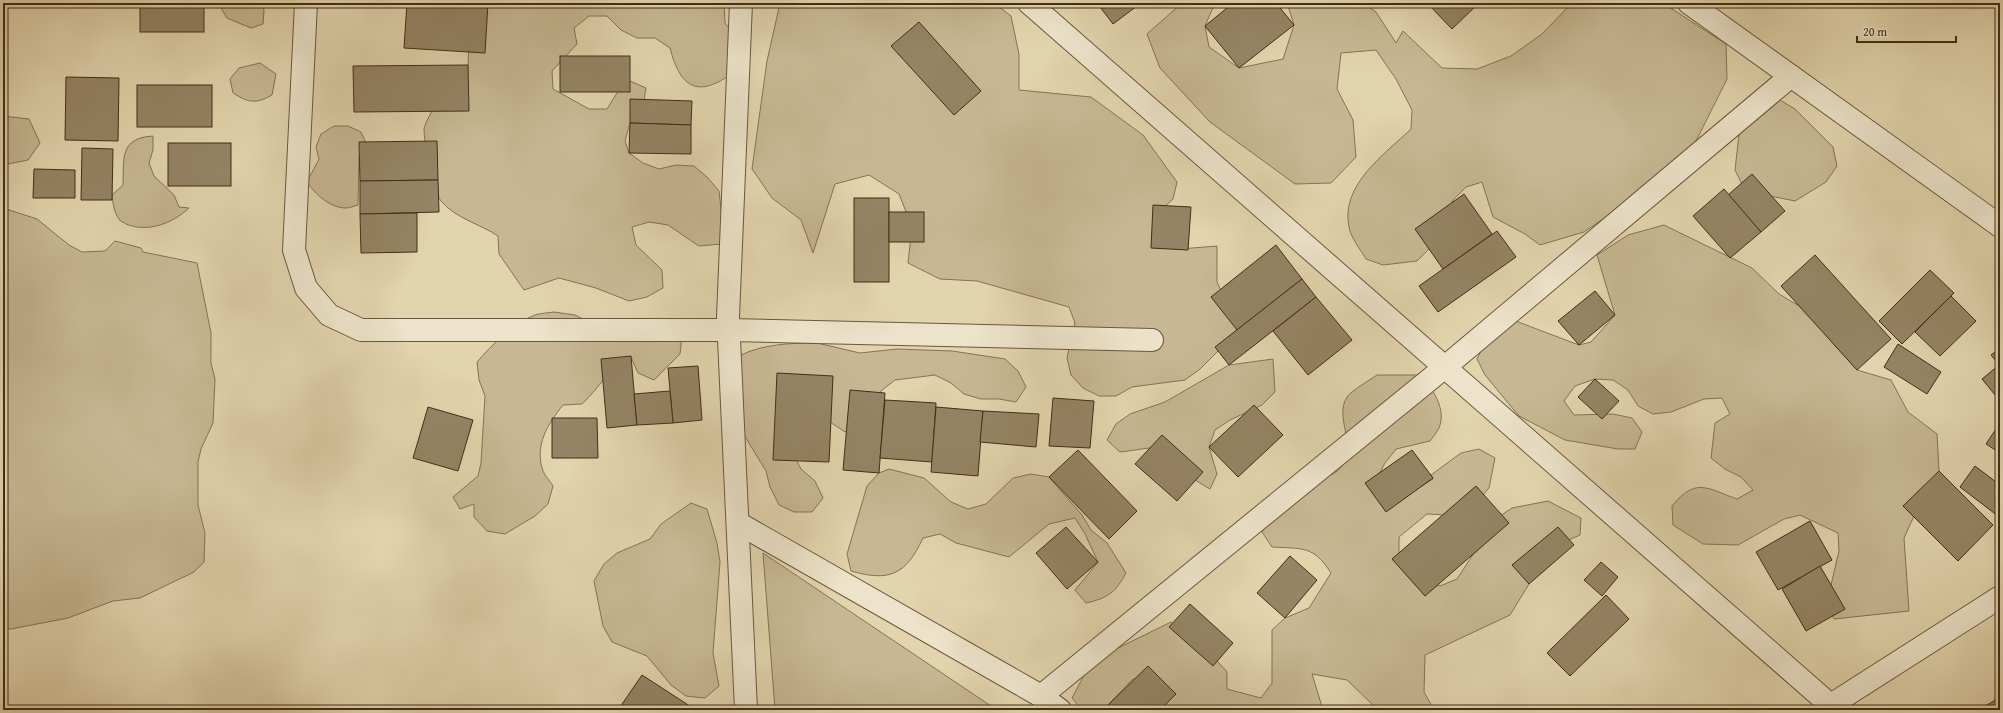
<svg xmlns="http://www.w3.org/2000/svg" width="2003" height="713" viewBox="0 0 2003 713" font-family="'Gentium Book Plus',serif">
<rect width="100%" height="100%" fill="#e2d4ad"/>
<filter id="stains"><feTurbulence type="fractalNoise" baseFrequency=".005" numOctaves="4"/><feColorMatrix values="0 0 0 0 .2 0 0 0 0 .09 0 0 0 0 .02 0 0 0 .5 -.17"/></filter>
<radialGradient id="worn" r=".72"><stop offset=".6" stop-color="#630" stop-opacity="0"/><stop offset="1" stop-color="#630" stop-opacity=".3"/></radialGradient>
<!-- green -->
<g fill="#c7b893" stroke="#847354">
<path d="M218,3H262L264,10L263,24L251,28L227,18Z"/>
<path d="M479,3H724L725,23L736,37L734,72C699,98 681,90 670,48L655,38H637L621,30L607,16H589L574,28L577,44L552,71L553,89L589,109H607L617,93L630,81L646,88L643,106L630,123L625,141L629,153L643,163L659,169L676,165L694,166L707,177L719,191L723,226L722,244L699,246L668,225L649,222L632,227L636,245L662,270L663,288L647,297L629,301L596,288L559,278L524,290L499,254L498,236C480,224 455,218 441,201C433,191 424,143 424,129C425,123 430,115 433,109L451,108L468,69L469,33Z"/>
<path d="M780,3H994L1011,16L1019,54V90L1091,97L1143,135L1177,182L1173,199L1160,211L1180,249L1217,246V282L1239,330L1200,369L1185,380L1132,387L1116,396H1099L1083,388L1071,375L1067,358L1075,323L1069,307L977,281L940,279L908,263L912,227L899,194L869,175L835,184L813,253L801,220L772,198L752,169L767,61Z"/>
<path d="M1182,3H1215L1205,26L1209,47L1239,68L1283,59L1294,25L1287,3H1363L1376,12L1396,43L1403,31L1442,68L1477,69L1511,56L1542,34L1567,8L1574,3H1663L1726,44L1727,79L1695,143L1673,171L1584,232L1540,245L1525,234L1493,217L1482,182L1466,187L1453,200L1443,235L1417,261L1383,265L1366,259C1360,249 1351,238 1349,227C1340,185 1385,154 1411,129L1412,110L1396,79L1376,50L1341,53L1337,89L1353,120L1356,157L1331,183L1295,184L1210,122L1160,68L1147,34Z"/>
<path d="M260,63L276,74L272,95C256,104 249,103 233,93L230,79L239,68Z"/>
<path d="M1780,100L1795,109L1833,147L1837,166L1826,182L1795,201L1760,194L1743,186L1735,170L1739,134L1759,103Z"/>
<path d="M3,116L29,119L40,143L28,160L3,165Z"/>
<path d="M334,126H348L361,132L367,145L359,156L358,205C354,206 349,208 346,208C330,208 315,194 307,182L319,159L316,147L321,134Z"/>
<path d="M153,136V150L149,163L154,176L174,195L179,207L189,208C173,223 148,233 126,224C124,222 120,222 119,219C114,212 113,204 112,195L123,185C124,159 119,138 153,136Z"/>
<path d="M3,208L37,219L69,245L82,252L105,251L115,241L141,248L143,252L197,263L211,333V363L215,379L213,423L201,449L198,462V505L205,533L204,562L194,572L140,598L113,601L68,618L11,629H3Z"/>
<path d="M1664,225L1752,268L1779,294L1811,313L1832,342L1857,370L1891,380L1908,412L1937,434L1939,471L1941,478L1919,505L1904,538L1909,611L1834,619L1827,602L1839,551L1838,533L1800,515L1784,519L1738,545L1703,544L1673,525L1672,506C1696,477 1706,488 1737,499L1753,490L1741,477L1725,469L1711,458L1715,423L1730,414L1722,398L1704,399L1671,412L1653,414L1638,406L1628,390L1613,380L1595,379L1575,386L1564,401L1574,415L1613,414L1632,418L1642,432L1635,449H1618L1565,440L1519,416L1485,375L1477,359L1485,343L1513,320L1579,345L1591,342L1615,315L1597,255L1628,235Z"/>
<path d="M554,312L575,315L609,332L682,336L680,354L654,380L638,373L631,357C607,370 601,386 582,404L563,405C548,424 534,445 543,471C545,476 550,481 553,486L548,504L535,516L505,534L487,531L474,517V504L460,509L453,497L478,476L481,463L485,396L479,380L477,362C492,345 513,323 535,315C541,313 548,313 554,312Z"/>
<path d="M817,343L860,353L897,349L952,351L1005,359L1018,371L1026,387L1016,402L999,399H981L964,394L951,383L935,375L895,380L881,391L860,422L845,432L830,422L784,436L801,469L815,481L823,498L812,512H794L779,505L770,487L766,471L741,430L739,356C762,344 791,343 817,343Z"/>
<path d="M1273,359L1275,392L1262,405L1230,420L1215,430L1209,447L1217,474L1210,489L1195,480L1157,447L1120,452L1107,440L1116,424L1130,414L1165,402L1229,365Z"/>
<path d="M1377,375H1421C1432,388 1447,409 1439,428C1437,432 1433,437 1430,441L1396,449L1385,463L1376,480L1401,499L1433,479L1431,475L1461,453L1479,449L1495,458L1489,488L1477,502L1446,515L1427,514L1399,537V555L1405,572L1440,586L1457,579L1497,518L1512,508L1548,501L1581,518L1580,535L1564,542L1525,566L1529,584L1510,615L1425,655L1424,692L1434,710H1375L1372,704L1347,680L1312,674L1323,710H1164L1161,692L1151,677L1133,679L1103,710H1082L1072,698L1089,666L1106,654L1171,622L1202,644L1227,672V689L1261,698L1272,683V630L1285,618L1309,608L1331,573C1313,545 1303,549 1272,547L1262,532C1270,517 1278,496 1294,487C1307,479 1334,480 1343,465C1357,445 1334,417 1347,397C1352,390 1370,380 1377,375Z"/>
<path d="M889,469L924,478L951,502L968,509L986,504L1013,478L1031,474L1049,477L1082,515L1091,530L1107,543L1126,573C1115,593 1108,598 1086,603L1075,590L1098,562L1085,534L1075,518L1049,524L1009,557L956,543L940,534L923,538C906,575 889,582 851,571L847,554L867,486L879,473Z"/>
<path d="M691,503L707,509L717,543L720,562L713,653L719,686L705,698L686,696L671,685L647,656L612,642L603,626L594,581L604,564L617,553L650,539L661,524Z"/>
<path d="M763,553L997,710H775Z"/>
</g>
<!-- building -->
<g fill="#958465" stroke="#412e16">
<rect x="140" y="3" width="64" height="29"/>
<path d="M407,3H488L485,53L404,48Z"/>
<path d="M1097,3H1141L1113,24Z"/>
<path d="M1233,3H1276L1294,25L1239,68L1205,26Z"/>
<path d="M1427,3H1479L1452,29Z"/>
<path d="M919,22L981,91L954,115L891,46Z"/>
<rect x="560" y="56" width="70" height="36"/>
<path d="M468,65L469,111L354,112L353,66Z"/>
<path d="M66,77L119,78L118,141L65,140Z"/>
<rect x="137" y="85" width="75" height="42"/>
<path d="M630,99L692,101L691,125L630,123Z"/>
<path d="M630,123L691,125V154L629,153Z"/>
<path d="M437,141L438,180L360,181L359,142Z"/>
<rect x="168" y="143" width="63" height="43"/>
<path d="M82,148L113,149L112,200H81Z"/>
<path d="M34,169L75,170V198H33Z"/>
<path d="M1752,174L1785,211L1761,232L1728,195Z"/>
<path d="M438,180L439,212L360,214V181Z"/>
<path d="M1724,189L1761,232L1730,258L1693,216Z"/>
<path d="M1464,194L1492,234L1443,269L1415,229Z"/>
<rect x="854" y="198" width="35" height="84"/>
<path d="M1153,205L1191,207L1188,250L1151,248Z"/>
<rect x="889" y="212" width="35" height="30"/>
<path d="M417,213V252L361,253L360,214Z"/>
<path d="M1497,231L1516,257L1438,312L1419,286Z"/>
<path d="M1276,245L1302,279L1237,330L1211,297Z"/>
<path d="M1815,255L1891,339L1857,370L1781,286Z"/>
<path d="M1930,270L1954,293L1902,344L1879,321Z"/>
<path d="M1302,279L1316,297L1229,365L1215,347Z"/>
<path d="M1595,291L1615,315L1579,345L1558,321Z"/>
<path d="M1951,296L1976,321L1940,356L1915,332Z"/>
<path d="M1316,297L1352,340L1308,375L1273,331Z"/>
<path d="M1898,344L1941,372L1927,394L1884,367Z"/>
<path d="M2000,348V366L1991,355Z"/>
<path d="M631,356L637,425L607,428L601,359Z"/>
<path d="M1999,365L2000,366V401L1982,379Z"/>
<path d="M698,366L702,420L673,423L668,368Z"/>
<path d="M777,373L833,376L829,462L773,460Z"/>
<path d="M1595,379L1619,401L1602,419L1578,397Z"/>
<path d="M850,390L885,393L879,473L843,470Z"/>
<path d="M670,391L673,423L637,425L634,394Z"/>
<path d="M1053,398L1094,401L1090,448L1049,446Z"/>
<path d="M885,400L936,403L932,462L880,458Z"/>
<path d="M1254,405L1283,435L1238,477L1209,447Z"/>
<path d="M428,407L473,420L458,471L413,458Z"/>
<path d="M936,407L983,411L978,476L931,472Z"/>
<path d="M983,411L1039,414L1036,447L980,442Z"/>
<path d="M552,418H597L598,458H552Z"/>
<path d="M1998,426L2000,427V453L1986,444Z"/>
<path d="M1162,435L1203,472L1177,501L1135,464Z"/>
<path d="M1078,450L1137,511L1109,539L1049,477Z"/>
<path d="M1412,450L1433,478L1386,512L1365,483Z"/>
<path d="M1975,466L2000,485V513L1998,516L1960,487Z"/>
<path d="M1939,471L1993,525L1958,561L1903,506Z"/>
<path d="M1476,486L1509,523L1425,596L1392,559Z"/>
<path d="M1810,521L1832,560L1778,590L1756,552Z"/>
<path d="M1066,527L1098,562L1067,589L1036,553Z"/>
<path d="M1558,527L1574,545L1529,584L1512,565Z"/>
<path d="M1290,556L1317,580L1285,618L1257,593Z"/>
<path d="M1601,562L1618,577L1602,596L1584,580Z"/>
<path d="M1820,566L1845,609L1806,631L1782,589Z"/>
<path d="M1606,595L1629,619L1570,676L1547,653Z"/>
<path d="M1190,604L1233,643L1213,666L1169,627Z"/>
<path d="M1148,666L1176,694L1160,710H1113L1108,705Z"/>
<path d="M642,675L696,710H618Z"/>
<path d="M2000,697V710H1979Z"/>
</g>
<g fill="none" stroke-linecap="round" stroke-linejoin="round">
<defs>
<g id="street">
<path d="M306,3L294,250L306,288L329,315L361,330H728L1152,340"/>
<path d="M741,3L728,317L746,710"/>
<path d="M1029,3L1836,710"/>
<path d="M1689,3L2000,226"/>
<path d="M738,523L1041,696L1060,710"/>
<path d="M1041,696L1445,367L1791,76"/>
<path d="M1823,710L2000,597"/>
</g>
</defs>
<!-- street casing -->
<use href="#street" stroke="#69583c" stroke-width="24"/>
<!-- street -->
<use href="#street" stroke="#ece3ca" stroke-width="22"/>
</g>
<!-- margin -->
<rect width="2003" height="713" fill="none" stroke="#e2d4ad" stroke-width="16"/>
<rect x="4" y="4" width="1995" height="705" fill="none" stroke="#412e16" stroke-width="2"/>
<rect x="8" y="8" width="1987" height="697" fill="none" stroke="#412e16"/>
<!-- scale -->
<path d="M1857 36v6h99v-6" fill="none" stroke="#412e16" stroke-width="2"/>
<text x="1863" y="36" font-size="12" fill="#412e16" stroke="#ece3ca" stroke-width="3" paint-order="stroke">20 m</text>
<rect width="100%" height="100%" filter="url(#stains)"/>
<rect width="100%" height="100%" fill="url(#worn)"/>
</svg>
